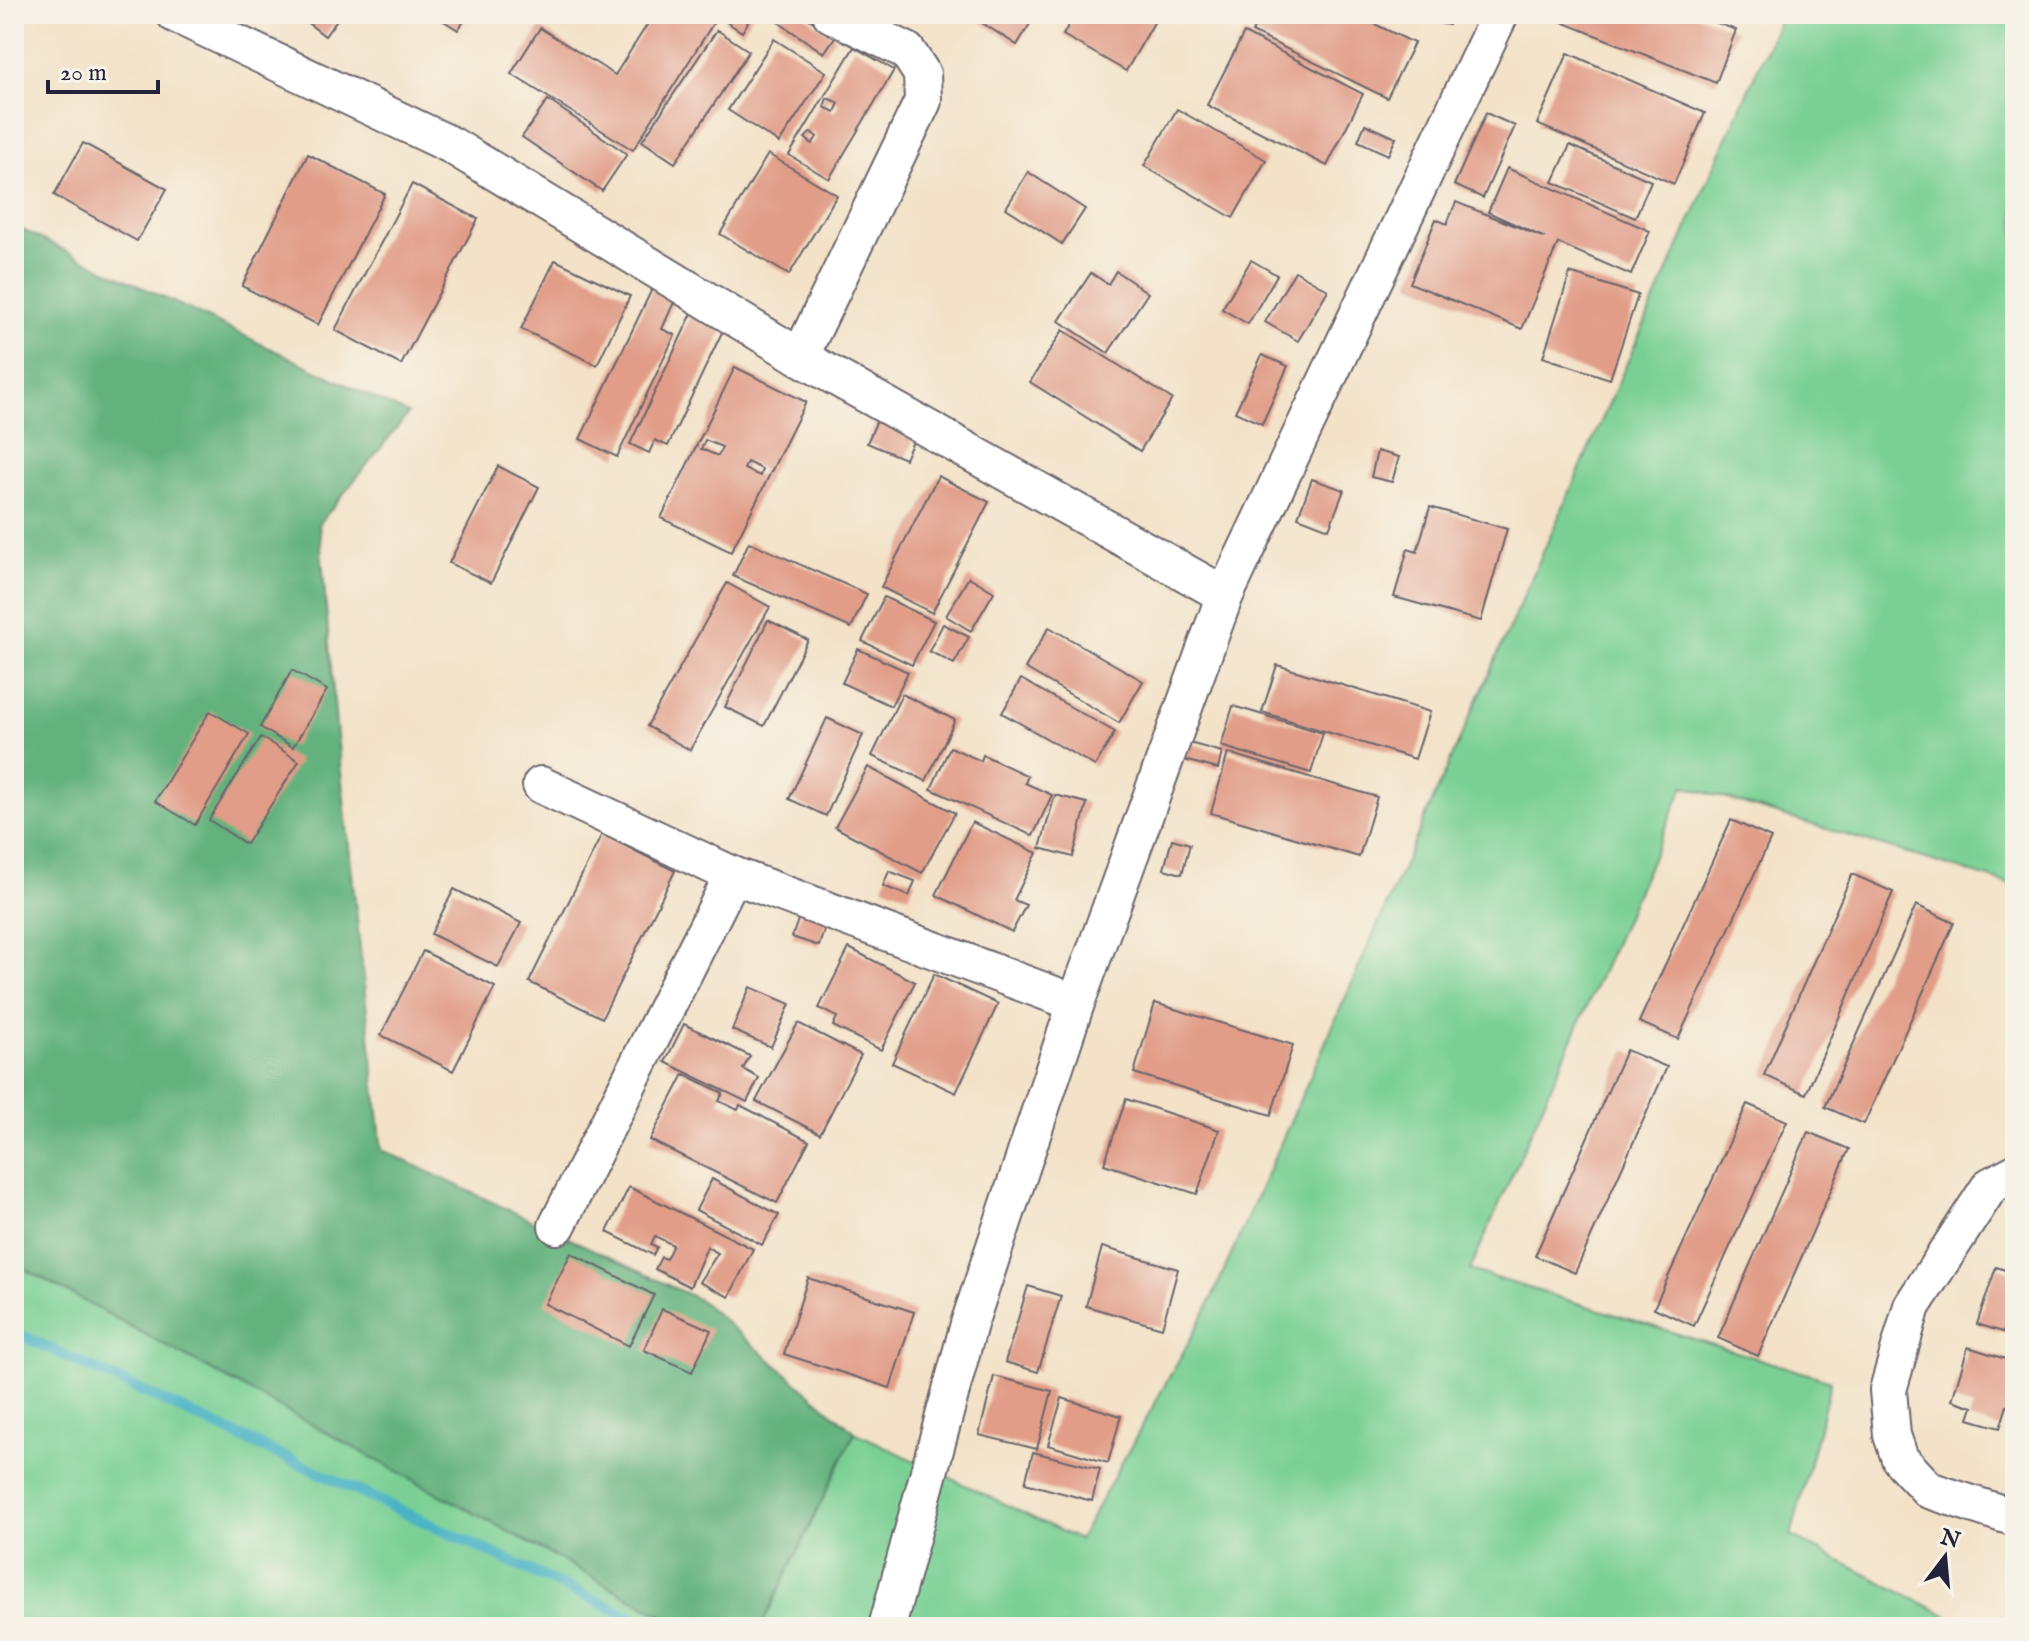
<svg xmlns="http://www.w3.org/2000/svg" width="2029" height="1641" viewBox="0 0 2029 1641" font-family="'IM FELL English',serif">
<rect width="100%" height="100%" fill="#f7f3e8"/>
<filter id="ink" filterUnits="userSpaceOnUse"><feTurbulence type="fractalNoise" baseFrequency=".0125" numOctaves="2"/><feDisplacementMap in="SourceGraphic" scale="16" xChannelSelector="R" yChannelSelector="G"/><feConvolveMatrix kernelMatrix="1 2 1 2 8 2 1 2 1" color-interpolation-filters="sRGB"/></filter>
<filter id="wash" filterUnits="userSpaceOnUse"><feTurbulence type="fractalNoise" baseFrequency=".006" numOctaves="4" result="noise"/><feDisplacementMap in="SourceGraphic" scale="32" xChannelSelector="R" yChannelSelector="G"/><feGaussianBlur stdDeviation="1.8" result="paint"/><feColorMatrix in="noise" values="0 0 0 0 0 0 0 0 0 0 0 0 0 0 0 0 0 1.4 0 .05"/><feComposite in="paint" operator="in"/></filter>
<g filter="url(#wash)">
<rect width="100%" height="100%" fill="#f3e2c8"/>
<!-- green -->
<g fill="#7ad094" stroke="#4e7968" stroke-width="2">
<path d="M1782,14H2015V886L1684,786L1470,1270L1831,1381L1791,1536L1969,1627H761L855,1432L1079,1540L1207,1309Z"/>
<path d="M14,1263L684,1627H14Z"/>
</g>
<!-- forest -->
<path fill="#63b27e" stroke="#426a5c" stroke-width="2" d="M14,226L408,414L319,524L336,726L382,1150L700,1300L855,1432L761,1627H684L14,1263Z"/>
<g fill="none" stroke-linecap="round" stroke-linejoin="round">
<!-- stream -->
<path stroke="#48b3c5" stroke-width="11" d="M14,1332L652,1627"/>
</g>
<g id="blocks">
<!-- building -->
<g fill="#e19d88" fill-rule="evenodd">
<path d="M296,14H341L325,36Z"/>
<path d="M433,14H469L458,30Z"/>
<path d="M654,14H719L633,150L511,74L540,28L615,75Z"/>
<path d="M729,14H753L742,32L725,21Z"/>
<path d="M783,14H802L835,37L824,53L778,22Z"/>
<path d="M968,14H1036L1017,45Z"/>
<path d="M1075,14H1159L1126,71L1063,35Z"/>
<path d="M1261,14H1354L1414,43L1387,98L1252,32Z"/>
<path d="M1427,14H1452L1449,25L1425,20Z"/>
<path d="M1548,14H1694L1736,30L1716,83L1547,16Z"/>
<path d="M717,30L749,51L675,163L642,141Z"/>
<path d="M1244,33L1363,94L1327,166L1207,105Z"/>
<path d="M774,39L826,72L779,143L728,110Z"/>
<path d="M854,47L894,70L829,179L789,155ZM827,98L839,103L835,112L824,107ZM811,132L817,137L812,144L805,138Z"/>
<path d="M1568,53L1705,113L1674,184L1537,124Z"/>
<path d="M548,100L627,154L602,191L522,137Z"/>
<path d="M1177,109L1266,160L1233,218L1144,166Z"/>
<path d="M1486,113L1515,126L1483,198L1454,185Z"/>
<path d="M1365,124L1396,138L1388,155L1358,141Z"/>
<path d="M83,143L167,189L137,241L54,195Z"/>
<path d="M1570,145L1651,181L1635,218L1553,182Z"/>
<path d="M308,154L385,194L318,325L242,286Z"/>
<path d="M768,154L837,195L789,275L720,234Z"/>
<path d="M1507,168L1650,231L1631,275L1558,243L1522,329L1410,283L1436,219L1447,224L1456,202L1545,238L1488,212Z"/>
<path d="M1028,172L1085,209L1062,244L1006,208Z"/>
<path d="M412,184L478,219L401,365L335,330Z"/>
<path d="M555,260L630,296L597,365L521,329Z"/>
<path d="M1251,260L1277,275L1248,324L1222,309Z"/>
<path d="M1116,271L1148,293L1108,353L1059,321L1091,273L1108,284Z"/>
<path d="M1295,271L1328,290L1298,341L1265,322Z"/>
<path d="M1570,273L1638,295L1610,379L1543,357Z"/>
<path d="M652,289L675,300L662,329L675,335L617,457L580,439Z"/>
<path d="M694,309L726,324L668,446L655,440L649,453L630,444Z"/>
<path d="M1063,330L1172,399L1140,451L1030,382Z"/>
<path d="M1262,355L1288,366L1262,424L1235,412Z"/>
<path d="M735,367L806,402L731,552L661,518ZM705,440L722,447L718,456L701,449ZM747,462L762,469L760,476L744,469Z"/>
<path d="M878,418L916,435L905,459L867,443Z"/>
<path d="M1377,451L1399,457L1392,482L1371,477Z"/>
<path d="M498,466L539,487L491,583L449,563Z"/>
<path d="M938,476L989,502L932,613L881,587Z"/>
<path d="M1312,479L1344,490L1329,529L1298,517Z"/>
<path d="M1430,507L1507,529L1481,621L1394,597L1408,549L1417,552Z"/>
<path d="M749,542L867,594L851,628L733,576Z"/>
<path d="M969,577L994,592L971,631L946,616Z"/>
<path d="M727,583L770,607L690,750L647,726Z"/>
<path d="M884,597L934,621L912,665L862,641Z"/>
<path d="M768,620L808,640L764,726L725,707Z"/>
<path d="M943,624L969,637L954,664L929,651Z"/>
<path d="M1049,627L1143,681L1119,723L1025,668Z"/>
<path d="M858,649L908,672L891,706L842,683Z"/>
<path d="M1277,665L1430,712L1415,759L1262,712Z"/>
<path d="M292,670L327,690L293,747L260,727Z"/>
<path d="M1021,679L1115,732L1095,766L1002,713Z"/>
<path d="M902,694L955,720L926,781L872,756Z"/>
<path d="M1233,706L1323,733L1311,773L1221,746Z"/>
<path d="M210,711L249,734L195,825L155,801Z"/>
<path d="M827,718L863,735L826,816L789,799Z"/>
<path d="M261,737L299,761L246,844L209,820Z"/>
<path d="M1189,743L1222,752L1218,769L1184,760Z"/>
<path d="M950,747L981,761L983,755L1028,776L1025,783L1052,795L1033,836L931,789Z"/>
<path d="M1228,753L1377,797L1359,857L1211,813Z"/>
<path d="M868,767L955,813L922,873L835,827Z"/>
<path d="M1055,795L1087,803L1073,857L1040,848Z"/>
<path d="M1731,820L1771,838L1678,1039L1639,1022Z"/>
<path d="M972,822L1037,853L1014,900L1026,905L1012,932L936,895Z"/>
<path d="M602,834L675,871L602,1018L529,982Z"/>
<path d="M1172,839L1190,844L1182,874L1164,869Z"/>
<path d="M889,871L915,881L909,896L883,886Z"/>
<path d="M1852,874L1893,892L1806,1094L1764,1075Z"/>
<path d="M454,889L521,923L498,967L431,934Z"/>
<path d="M803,905L829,914L819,946L792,937Z"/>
<path d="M1916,905L1954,923L1864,1124L1825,1107Z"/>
<path d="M849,948L915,982L881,1050L833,1026L837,1017L819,1008Z"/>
<path d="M423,951L495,987L453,1071L381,1035Z"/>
<path d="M934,974L998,1004L956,1093L892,1063Z"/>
<path d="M750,987L790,1004L771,1047L732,1030Z"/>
<path d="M1155,1003L1293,1045L1271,1115L1134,1073Z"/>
<path d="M798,1023L861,1055L820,1134L756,1101Z"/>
<path d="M684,1024L750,1056L743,1069L759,1078L747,1102L665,1062Z"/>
<path d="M1626,1050L1667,1067L1575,1273L1535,1256Z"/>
<path d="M684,1074L723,1093L719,1101L738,1110L740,1105L809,1141L777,1203L650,1140Z"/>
<path d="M1126,1099L1219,1130L1197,1194L1104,1164Z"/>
<path d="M1747,1104L1787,1121L1694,1326L1654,1308Z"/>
<path d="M1808,1132L1849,1149L1758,1356L1718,1338Z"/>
<path d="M712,1179L779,1215L762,1245L696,1210Z"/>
<path d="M629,1187L753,1249L729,1297L699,1282L718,1253L707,1247L690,1287L655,1269L661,1257L666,1259L673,1245L655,1236L651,1244L657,1247L653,1255L607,1232Z"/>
<path d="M1102,1247L1178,1269L1162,1328L1086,1306Z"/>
<path d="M571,1253L654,1295L629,1346L545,1304Z"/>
<path d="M1996,1267L2015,1273V1336L1977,1324Z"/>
<path d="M808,1278L914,1312L890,1388L784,1354Z"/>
<path d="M1028,1286L1061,1296L1038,1372L1005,1362Z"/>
<path d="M662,1309L711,1330L692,1372L644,1350Z"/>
<path d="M1968,1347L2015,1362L2011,1378L2015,1379V1408L2007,1406L2000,1428L1969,1419L1973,1407L1952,1400Z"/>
<path d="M994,1376L1052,1391L1037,1449L979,1435Z"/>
<path d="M1062,1398L1121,1416L1108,1463L1048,1445Z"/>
<path d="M1033,1452L1100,1469L1092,1501L1025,1483Z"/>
</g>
</g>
</g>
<g filter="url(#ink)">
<use href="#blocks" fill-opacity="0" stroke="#6b656c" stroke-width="2"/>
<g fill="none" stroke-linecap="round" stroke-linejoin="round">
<defs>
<g id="street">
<path d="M175,14L451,145L800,357L1225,595"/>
<path d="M800,357L923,101L922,74L907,51L831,14"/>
<path d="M541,785L733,875L1076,1003"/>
<path d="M2015,1173L1990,1186L1912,1306L1888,1390L1892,1435L1900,1459L1929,1490L2015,1518"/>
<path d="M557,1226L733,875"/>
<path d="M887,1627L969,1324L1076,1003L1225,595L1500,14"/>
</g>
</defs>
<!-- street casing -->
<use href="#street" stroke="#6b656c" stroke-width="40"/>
<!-- street -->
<use href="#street" stroke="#fff" stroke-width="36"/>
</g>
</g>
<!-- margin -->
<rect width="2029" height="1641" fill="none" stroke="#f7f3e8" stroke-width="48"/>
<!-- north arrow -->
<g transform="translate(1945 1557) rotate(16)" stroke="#f7f3e8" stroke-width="6" paint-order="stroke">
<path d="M0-6L14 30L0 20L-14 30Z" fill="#22223b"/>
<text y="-12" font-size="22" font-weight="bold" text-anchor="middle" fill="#22223b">N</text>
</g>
<!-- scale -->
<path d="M48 80v12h110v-12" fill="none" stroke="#22223b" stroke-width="4"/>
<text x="60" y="80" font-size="24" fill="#22223b" stroke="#f7f3e8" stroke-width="6" paint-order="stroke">20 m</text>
</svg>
